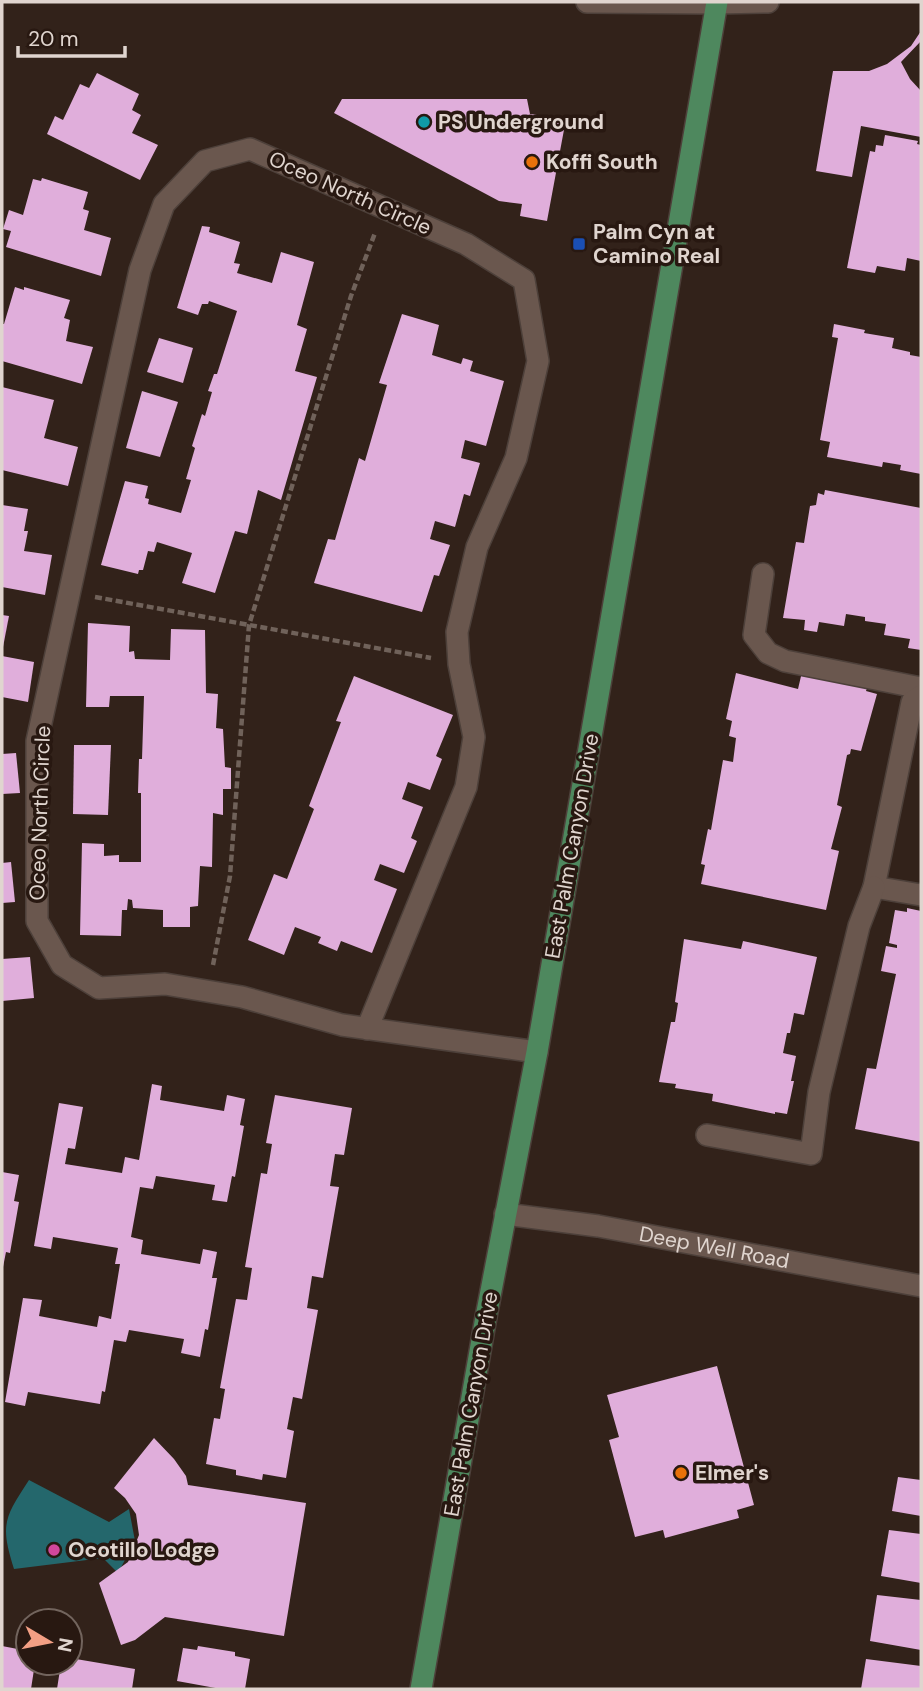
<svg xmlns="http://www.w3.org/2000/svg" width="923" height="1691" viewBox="0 0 923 1691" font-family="'DM Sans',sans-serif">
<rect width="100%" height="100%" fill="#32221a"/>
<!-- water -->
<path fill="#24676c" d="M29,1480L109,1522L129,1509L135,1541L118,1573L103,1558L14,1569C0,1525 4,1518 29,1480Z"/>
<!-- building -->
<g fill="#e0aedb">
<path d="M921,31V41L901,62L910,79L921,91V137L861,126L852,177L816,171L833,71H869L887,64L911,46Z"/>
<path d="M97,73L139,94L132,110L141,115L132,133L158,145L140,180L47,134L55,116L63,120L80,84L89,88Z"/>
<path d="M342,99H527L530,114L566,119L547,221L520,216L522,204L499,201L334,113Z"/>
<path d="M885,135L918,141L917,144L921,145V261L907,258L905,271L877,266L875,273L847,268L870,151L875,152L876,145L883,146Z"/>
<path d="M42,178L88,192L83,209L89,211L84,230L111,238L101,276L6,247L11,231L3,229L9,210L23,215L33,179L41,181Z"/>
<path d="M202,226L210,227L209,232L240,242L234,263L240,264L237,273L272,283L281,252L314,262L297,325L307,329L295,371L317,377L281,500L258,490L247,534L235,531L215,593L182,583L192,553L157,542L154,552L148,551L143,570H139L138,574L101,565L125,481L148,486L145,498L149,499L148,504L181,513L191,480L186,479L195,448L192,446L202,414L205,416L212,392L208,391L214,374H217L237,311L209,301L208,304H202L198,315L177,308Z"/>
<path d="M576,237L586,239L584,252L574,250Z"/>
<path d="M15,287L24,290V287L70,300L64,318L70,320L66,341L93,347L82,384L2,361V324H4Z"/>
<path d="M402,314L439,325L432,355L461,364L463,358L473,361L470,371L504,381L486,446L465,440L461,458L480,463L470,496L464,494L455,527L435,521L430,539L450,545L439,576L434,575L422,612L314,583L328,539L335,540L359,458L365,461L387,385L379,383Z"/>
<path d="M834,324L865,330L864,333L894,338L892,348L910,352V355L921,357V474L900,470L901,465L883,462L882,467L827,457L830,442L820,440L838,338L832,337Z"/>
<path d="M159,338L193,348L183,383L147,372Z"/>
<path d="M2,387L54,400L44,438L78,447L68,486L2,470Z"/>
<path d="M142,391L178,402L160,457L126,448Z"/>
<path d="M825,490L921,508V650L908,648L910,639L884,635L886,624L865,621V617L846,614L844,626L819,622L817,632L804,630L805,620L783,618L796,542L804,543L810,506L816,505L818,493L824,495Z"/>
<path d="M2,505L28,509L24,531H28L24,551L52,555L45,595L2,587Z"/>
<path d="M2,615L9,616L3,647H2Z"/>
<path d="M88,623L130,626L129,652L134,651L135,659L170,660L171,629L205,630L206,693L218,694L216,728L223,729L225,767L231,768V789H223V815L213,813L212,867L200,866L198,906L190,907V927H163V910L133,908L132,900L128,899L127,910H122L121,936L80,935L82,843L104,844V856L119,855V862H141V793H138L139,759H142L144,696H110L109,707H86Z"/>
<path d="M2,656L34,662L28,702L2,697Z"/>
<path d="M802,672L867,688L866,691L877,694L861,751L851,749L850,754L847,755L837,805L842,807L831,849L839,851L826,910L701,884L705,865L701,864L708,829L711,830L723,760L733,762L736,738L729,736L732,721L726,719L736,673L798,689Z"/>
<path d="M354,676L453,715L436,756L442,759L430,790L408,782L402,799L423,807L411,838L417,841L404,873L380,864L374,880L397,889L372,953L341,941L337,951L318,943L321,937L295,927L284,955L248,940L274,874L287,879L314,809L309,806L341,722L336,721Z"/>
<path d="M74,745H111L108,815L73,814Z"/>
<path d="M16,753L20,793L2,794V754Z"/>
<path d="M11,862L15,902L2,903V863Z"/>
<path d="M907,908L921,911V1142L855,1129L867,1068L876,1069L896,974L881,971L886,946L897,948V945L889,943L895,910L907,912Z"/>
<path d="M684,939L741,949L743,941L817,957L804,1015L794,1013L790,1033H787L783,1053L796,1056L791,1081H794L787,1114L775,1112V1114L712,1101L713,1094L675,1088L676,1084L659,1082L671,1022H675L678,1003L675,1002Z"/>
<path d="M30,957L34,998L2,1001V959Z"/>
<path d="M152,1084L162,1086L160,1100L224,1111L227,1095L245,1099L240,1125L244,1126L235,1177L232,1176L227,1202L212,1200L215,1185L156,1176L153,1189L140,1187L131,1237L143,1240L141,1254L200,1264L203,1249L217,1252L212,1278H217L208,1330L205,1329L200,1357L181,1353L184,1339L129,1330L126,1342L114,1340L105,1392L102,1391L100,1404L28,1392L25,1406L5,1402L23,1298L42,1300L39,1316L97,1327L99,1316L111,1319L120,1264H115L118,1248L53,1237L51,1249L34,1246L59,1103L83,1107L75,1149L68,1148L65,1164L122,1173L125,1157L139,1160Z"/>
<path d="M275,1095L352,1108L344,1155L335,1154L330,1186L339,1187L323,1278L312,1276L307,1308L318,1310L302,1399L293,1397L287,1429L294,1431L286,1478L263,1474L262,1480L236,1475V1470L206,1464L214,1418L220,1419L225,1389L220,1388L236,1299L247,1300L252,1268L245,1267L261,1173L267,1174L272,1144L266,1143Z"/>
<path d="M2,1172L19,1175L14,1201L19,1202L10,1253L6,1252L3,1267Z"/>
<path d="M717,1366L754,1505L737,1510L739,1518L665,1538L663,1530L635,1537L609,1440L619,1437L607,1395Z"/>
<path d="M154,1438L174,1459L186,1476L188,1485L306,1503L284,1636L165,1617L135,1640L121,1645L99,1583L128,1562L139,1535L136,1514L125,1498L114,1488Z"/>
<path d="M898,1477L921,1480V1516L892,1511Z"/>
<path d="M889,1530L921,1534V1583L881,1576Z"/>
<path d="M877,1595L921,1600V1650L870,1641Z"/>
<path d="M2,1646L28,1651V1663H35L31,1689H2Z"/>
<path d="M198,1646L235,1652V1656L250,1659L245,1689H221L177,1681L183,1648L197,1650Z"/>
<path d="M70,1658L135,1669L132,1689H57L61,1663H70Z"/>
<path d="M866,1659L921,1666V1689H861Z"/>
</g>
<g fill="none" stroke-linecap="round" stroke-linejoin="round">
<defs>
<g id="lane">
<path d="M716,3L768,2"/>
<path d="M763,574L754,635L768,653L785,661L921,688"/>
<path d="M921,696L912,702L874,887L921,895"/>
<path d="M707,1135L811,1154L819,1092L859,926L874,887"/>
</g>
<g id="street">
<path d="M367,1029L466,787L474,737L459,664L457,632L477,547L516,458L538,361L524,280L466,244L250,149L205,161L164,204L140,270L37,741V921L62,965L99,988L165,984L242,997L342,1025L537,1052"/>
<path id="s1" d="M505,1214L598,1226L921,1286"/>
</g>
<path id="secondary" d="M587,2L716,3"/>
<path id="primary" d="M421,1689L486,1317L537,1052L717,2"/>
</defs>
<!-- lane casing -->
<use href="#lane" stroke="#4d403a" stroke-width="24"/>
<!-- street casing -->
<use href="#street" stroke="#4d403a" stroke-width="24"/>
<!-- secondary casing -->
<use href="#secondary" stroke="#4d403a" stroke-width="24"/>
<!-- primary casing -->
<use href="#primary" stroke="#4d403a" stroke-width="24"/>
<!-- path -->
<g stroke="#70625a" stroke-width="4.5" stroke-dasharray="7 3.5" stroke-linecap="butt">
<path d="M95,597L431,658"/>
<path d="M213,965L230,876L249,625L351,296L375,233"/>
</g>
<!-- lane -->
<use href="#lane" stroke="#6a574e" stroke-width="21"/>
<!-- street -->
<use href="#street" stroke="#6a574e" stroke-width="21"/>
<!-- secondary -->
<use href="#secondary" stroke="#6a574e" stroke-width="21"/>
<!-- primary -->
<use href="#primary" stroke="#4e885e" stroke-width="21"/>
</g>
<!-- markers -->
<circle fill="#0f9aa8" stroke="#281811" stroke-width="2.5" cx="424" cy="122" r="7"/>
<g fill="#e8710a" stroke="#281811" stroke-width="2.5">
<circle cx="532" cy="162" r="7"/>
<circle cx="681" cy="1473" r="7"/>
</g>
<rect fill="#1a4fb4" stroke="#281811" stroke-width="2.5" x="572" y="237" width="14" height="14" rx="3.5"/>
<circle fill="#d1479c" stroke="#281811" stroke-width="2.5" cx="54" cy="1550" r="7"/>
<g text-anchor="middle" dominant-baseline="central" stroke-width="7" stroke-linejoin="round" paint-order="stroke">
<!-- poi labels -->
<g font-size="21" font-weight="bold" fill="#e0d5cf" stroke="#281811" text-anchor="start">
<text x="438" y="122">PS Underground</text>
<text x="546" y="162">Koffi South</text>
<text x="593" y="232">Palm Cyn at<tspan x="593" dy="24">Camino Real</tspan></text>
<text x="695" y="1473">Elmer's</text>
<text x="68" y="1550">Ocotillo Lodge</text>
</g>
<!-- street labels -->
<g font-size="21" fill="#e0d5cf" stroke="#281811">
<text transform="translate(350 193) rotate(24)">Oceo North Circle</text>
<text transform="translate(40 813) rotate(-88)">Oceo North Circle</text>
<text transform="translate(572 846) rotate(-80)">East Palm Canyon Drive</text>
<text stroke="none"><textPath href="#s1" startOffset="212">Deep Well Road</textPath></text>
<text transform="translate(471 1404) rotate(-80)">East Palm Canyon Drive</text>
</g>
</g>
<!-- border -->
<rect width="923" height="1691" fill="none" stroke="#e0d5cf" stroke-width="7"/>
<!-- north arrow -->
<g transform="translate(49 1642) rotate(100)"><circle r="33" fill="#281811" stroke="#72645d" stroke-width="2"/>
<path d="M0-5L12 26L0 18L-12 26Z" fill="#f39f84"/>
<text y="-10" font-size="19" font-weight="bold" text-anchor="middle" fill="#e0d5cf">N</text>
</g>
<!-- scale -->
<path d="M18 46v10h107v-10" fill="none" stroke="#e0d5cf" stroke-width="3.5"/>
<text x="28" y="46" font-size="21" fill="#e0d5cf" stroke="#281811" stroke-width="5" paint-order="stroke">20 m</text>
</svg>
